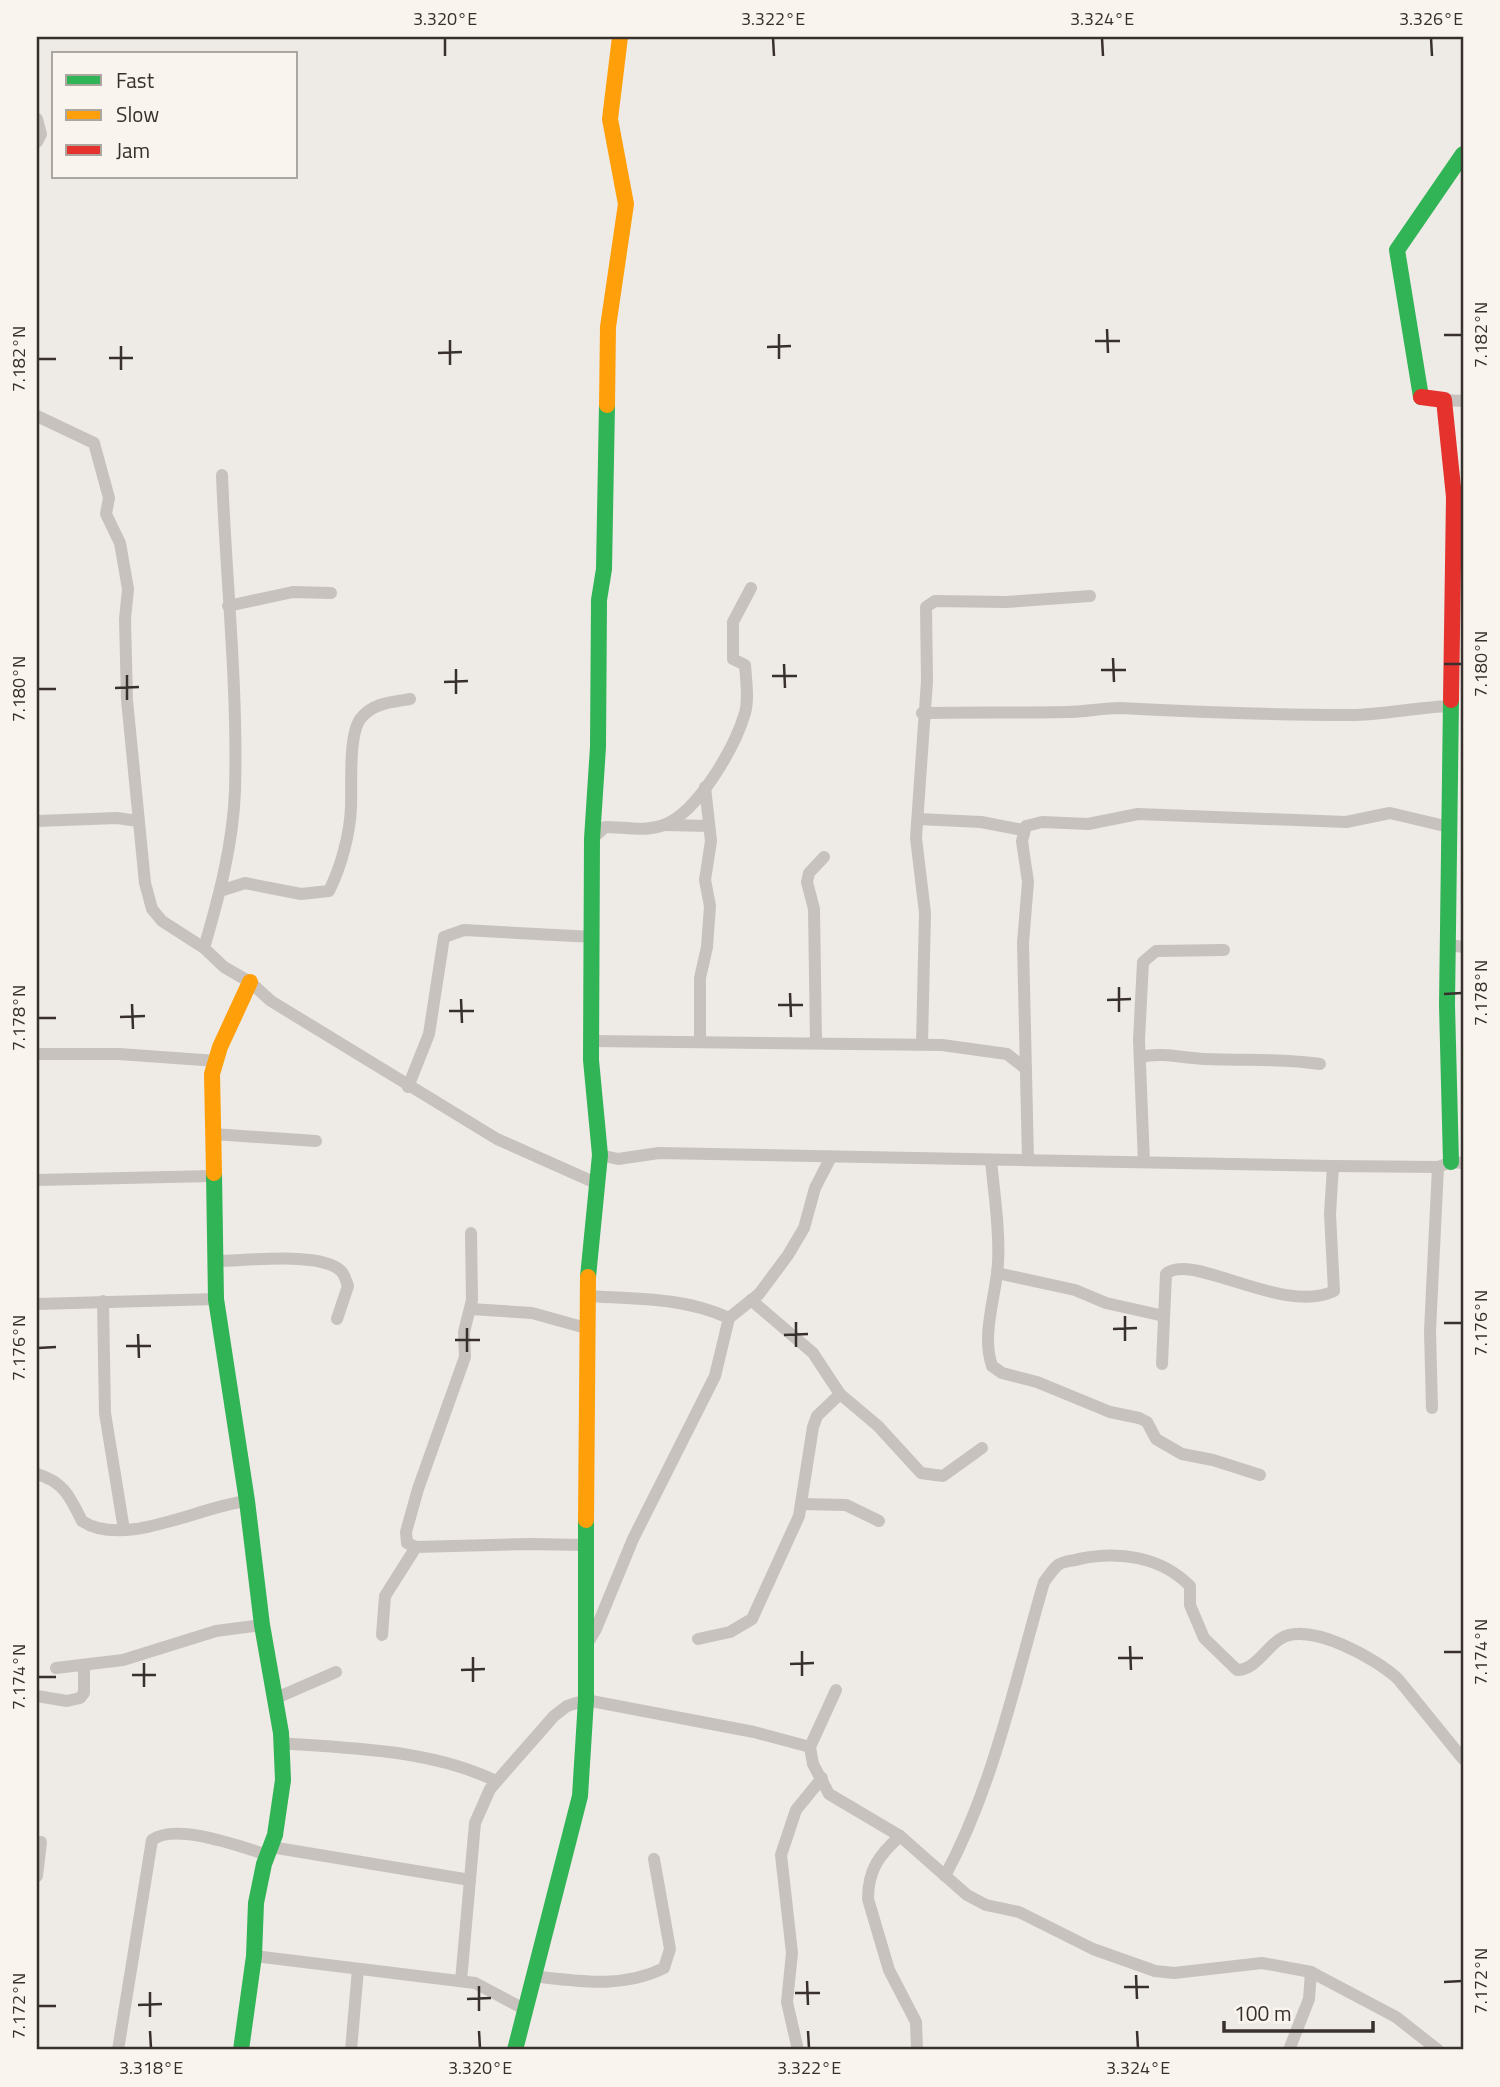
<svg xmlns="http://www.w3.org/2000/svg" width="1500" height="2087" viewBox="0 0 1500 2087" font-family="'Titillium Web',sans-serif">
<rect width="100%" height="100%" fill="#eeeae6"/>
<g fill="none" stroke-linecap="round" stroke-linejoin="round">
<!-- street -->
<g stroke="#c7c2bd" stroke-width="12">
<path d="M37,119L41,134L37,142"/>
<path d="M1444,400L1463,401"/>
<path d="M37,416L94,443L109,498L106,514L120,543L128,589L125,619L127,700L145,883L152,909L162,921L204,948L224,967L250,982L271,1001L497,1139L598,1184"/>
<path d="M228,606L293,592L331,593"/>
<path d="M922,713C970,712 1018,713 1067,712C1085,712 1102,708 1120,708C1196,712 1273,715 1350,715C1383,715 1417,707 1451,706"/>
<path d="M918,819L981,822L1023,830"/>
<path d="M37,821L117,818L138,821"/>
<path d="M665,825L709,826"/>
<path d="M592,839L605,827C624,827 645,832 664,825C698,812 735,747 745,713C749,699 746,680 745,665L733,659V622L751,588"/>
<path d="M220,891L245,883L301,894L329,891C341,867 350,834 351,807C352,786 348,734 361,718C373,703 392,702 410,699"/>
<path d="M1450,945L1463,947"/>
<path d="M204,948C219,897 233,844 235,791C238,686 226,580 222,475"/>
<path d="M591,1041L942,1045L1007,1054L1026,1069"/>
<path d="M700,1041V978L707,947L710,906L705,880L711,841L705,787"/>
<path d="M816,1042L814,909L807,882L809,873L824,857"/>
<path d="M922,1044L925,913L916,838L927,681L926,607L935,601L1006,602L1090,596"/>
<path d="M37,1054H119L217,1061"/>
<path d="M1140,1057C1163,1052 1182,1058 1205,1059C1244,1061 1281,1058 1320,1064"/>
<path d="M408,1087L429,1034L444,937L464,930L593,937"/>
<path d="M213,1134L316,1141"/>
<path d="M600,1155L618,1159L659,1153L1333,1166L1438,1167L1451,1162L1463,1163"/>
<path d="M991,1160C994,1194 1000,1229 998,1263C996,1297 981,1334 992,1366L1002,1373L1037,1382L1110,1412L1139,1418L1147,1422L1156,1439L1182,1454L1213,1460L1260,1475"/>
<path d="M1028,1160L1023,943L1028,882L1022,841L1026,826L1042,822L1088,824L1138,814L1346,822L1390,813L1449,827"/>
<path d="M1144,1162L1139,1040L1143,962L1156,951L1224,950"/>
<path d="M37,1180L212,1176"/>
<path d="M471,1233L472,1300L464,1332L465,1357L418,1489L406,1532L407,1543L416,1547L529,1544L585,1545"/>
<path d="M217,1261C246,1261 321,1251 341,1271C345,1275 346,1281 348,1286L337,1319"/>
<path d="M997,1273L1075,1290L1106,1303L1164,1316"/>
<path d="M586,1296C636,1299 683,1297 729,1318"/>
<path d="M751,1300L813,1353L840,1394L878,1426L921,1473L943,1476L982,1448"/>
<path d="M103,1301L105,1413L124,1530"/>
<path d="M37,1304L216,1299"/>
<path d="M471,1309L532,1313L586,1328"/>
<path d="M1162,1364L1166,1274C1191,1251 1284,1316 1334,1291L1330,1214L1333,1166"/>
<path d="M1432,1408L1430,1331L1438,1167"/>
<path d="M37,1474C64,1482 70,1497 82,1521C124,1549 200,1506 247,1501"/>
<path d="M802,1504L846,1505L879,1521"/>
<path d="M382,1635L385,1596L416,1547"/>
<path d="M698,1639L730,1632L752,1619L799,1516L813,1427L817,1416L840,1394"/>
<path d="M586,1646L596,1629L633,1539L715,1376L729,1318L759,1294L788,1255L804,1228L815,1188L831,1157"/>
<path d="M56,1668L123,1660L216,1631L262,1625"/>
<path d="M836,1690L810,1747L813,1764L829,1794L900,1836L967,1895L986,1905L1019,1912L1093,1949L1155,1971L1174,1973L1262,1963L1311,1972L1396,2017L1438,2050"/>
<path d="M37,1696L67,1701L80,1698L84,1693V1665"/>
<path d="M274,1699L336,1672"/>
<path d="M281,1743C353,1749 430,1749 496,1781"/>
<path d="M900,1836C879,1855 868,1870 868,1899L889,1970L916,2022L917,2050"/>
<path d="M271,1847L470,1880"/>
<path d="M37,1876L41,1842"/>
<path d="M945,1876C994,1785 1015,1681 1044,1582C1048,1577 1053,1569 1058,1565C1063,1561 1073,1561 1079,1559C1119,1551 1160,1556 1190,1586V1605L1204,1638L1237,1670C1255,1670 1266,1648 1280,1639C1308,1620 1377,1659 1398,1679L1463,1759"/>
<path d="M254,1956L475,1983L524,2009"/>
<path d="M532,1976C577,1981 622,1989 664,1968L670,1949L654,1859"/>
<path d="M461,1981L475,1823L490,1789L554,1716L567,1706L586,1700L754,1732L810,1747"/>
<path d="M118,2050L152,1840C176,1822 241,1847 268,1855"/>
<path d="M351,2050L358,1969"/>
<path d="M798,2050L787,2002L792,1953L781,1855L796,1810L822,1778"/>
<path d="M1289,2050L1309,1999L1311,1972"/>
</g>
<!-- fast -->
<g stroke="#30b455" stroke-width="16">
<path d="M1421,397L1397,250L1463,154"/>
<path d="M1451,1162L1447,1005L1451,700"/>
<path d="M214,1173L216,1299L247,1501L262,1625L281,1733L283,1780L275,1835L264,1864L256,1903L254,1956L241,2050"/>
<path d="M588,1277L600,1155L591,1060L592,839L598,747L599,600L604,569L607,405"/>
<path d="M515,2050L580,1796L586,1700V1520"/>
</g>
<!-- slow -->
<g stroke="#ff9f0a" stroke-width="16">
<path d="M607,405L608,327L626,204L610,119L620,37"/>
<path d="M214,1173L212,1074L220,1047L250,982"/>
<path d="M586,1520L588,1277"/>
</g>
<!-- jam -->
<path stroke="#e5322d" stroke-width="16" d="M1421,397L1444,400L1454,497L1451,700"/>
</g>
<!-- ticks -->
<path fill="none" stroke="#38302c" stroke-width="2.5" d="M445,38V56M773,38L774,56M1102,38L1103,56M1431,38L1432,56M1107,329L1108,353M779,334V359M1444,335H1462M450,340V365M1095,341H1120M121,346V370M767,347L791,346M438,353L462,352M109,358H133M38,359H56M1113,658L1114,682M784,664L785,688M1444,664H1462M456,669V694M1101,670H1126M127,675V700M772,676H797M444,682L468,681M115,688L139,687M38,689H56M1119,987V1012M790,993L791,1017M1444,994L1462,993M461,999L462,1023M1107,1000L1131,999M132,1004L133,1029M778,1005H803M449,1011H474M120,1017L145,1016M38,1018H56M1125,1316V1341M796,1322V1347M1444,1323H1462M467,1328V1352M1113,1329L1137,1328M138,1334L139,1358M784,1335L808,1334M455,1340H480M126,1346H151M38,1348L56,1347M1130,1646L1131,1670M802,1651V1676M1444,1652H1462M473,1657V1682M1118,1658H1143M144,1663V1687M790,1664L814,1663M461,1670L485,1669M132,1675H156M38,1677H56M1136,1975L1137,1999M807,1981L808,2005M1444,1982L1462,1981M479,1986V2011M1124,1987H1149M150,1992V2017M795,1993H820M467,1999L491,1998M138,2005L162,2004M38,2006H56M150,2031L151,2048M479,2031L480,2048M808,2031L809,2048M1137,2031L1138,2048"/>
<!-- border -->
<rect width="1500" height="2087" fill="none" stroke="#f9f4ee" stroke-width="77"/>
<!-- legend -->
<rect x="52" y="52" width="245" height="126" fill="#f9f4ee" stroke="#aca6a0" stroke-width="2"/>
<rect x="66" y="75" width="35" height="10" fill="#30b455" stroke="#aca6a0" stroke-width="2"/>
<text x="116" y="88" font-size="21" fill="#38302c">Fast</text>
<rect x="66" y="110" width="35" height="10" fill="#ff9f0a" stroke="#aca6a0" stroke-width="2"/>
<text x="116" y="122" font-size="21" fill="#38302c">Slow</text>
<rect x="66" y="145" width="35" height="10" fill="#e5322d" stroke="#aca6a0" stroke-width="2"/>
<text x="116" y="158" font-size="21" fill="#38302c">Jam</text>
<!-- scale -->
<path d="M1224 2021v10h149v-10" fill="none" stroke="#38302c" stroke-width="3.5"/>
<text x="1234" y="2021" font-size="21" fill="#38302c" stroke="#f9f4ee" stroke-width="5" paint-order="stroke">100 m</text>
<rect x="38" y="38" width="1424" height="2010" fill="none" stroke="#38302c" stroke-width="2.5"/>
<g font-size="18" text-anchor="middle" fill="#38302c">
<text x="445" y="25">3.320°E</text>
<text x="773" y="25">3.322°E</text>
<text x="1102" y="25">3.324°E</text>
<text x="1431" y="25">3.326°E</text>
<text transform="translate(1481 335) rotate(-90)" y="6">7.182°N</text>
<text transform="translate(19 359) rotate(-90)" y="6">7.182°N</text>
<text transform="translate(1481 664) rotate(-90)" y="6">7.180°N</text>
<text transform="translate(19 689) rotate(-90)" y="6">7.180°N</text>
<text transform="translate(1481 993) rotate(-90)" y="6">7.178°N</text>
<text transform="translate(19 1018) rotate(-90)" y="6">7.178°N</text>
<text transform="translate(1481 1323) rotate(-90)" y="6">7.176°N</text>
<text transform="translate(19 1348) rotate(-90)" y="6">7.176°N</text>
<text transform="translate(1481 1652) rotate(-90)" y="6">7.174°N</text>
<text transform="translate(19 1677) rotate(-90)" y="6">7.174°N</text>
<text transform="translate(1481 1981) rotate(-90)" y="6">7.172°N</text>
<text transform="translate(19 2006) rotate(-90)" y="6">7.172°N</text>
<text x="151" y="2074">3.318°E</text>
<text x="480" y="2074">3.320°E</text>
<text x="809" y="2074">3.322°E</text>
<text x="1138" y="2074">3.324°E</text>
</g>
</svg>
